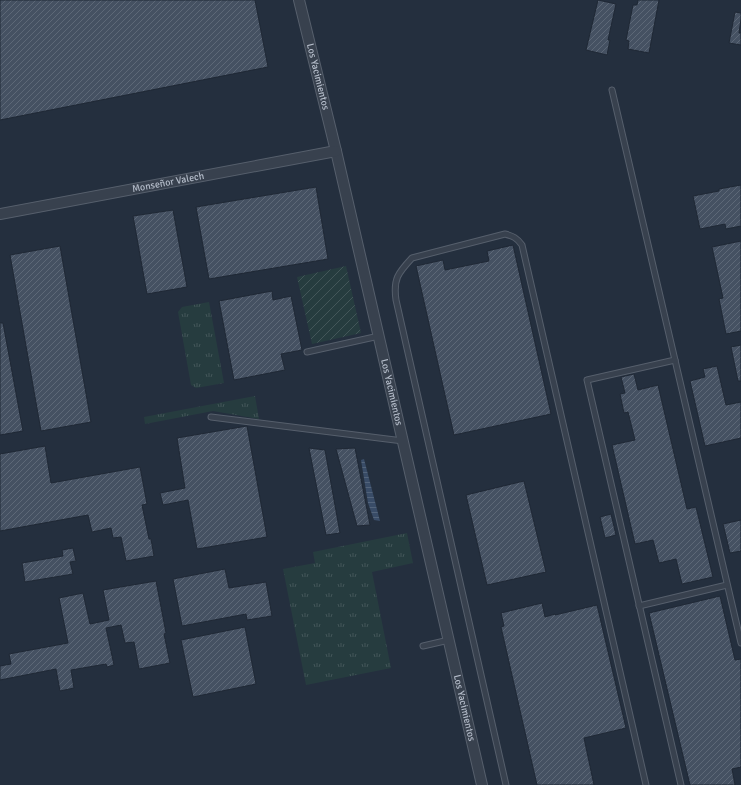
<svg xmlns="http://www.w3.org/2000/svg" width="741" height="785" viewBox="0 0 741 785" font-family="Signika,sans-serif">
<defs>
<pattern id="grass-tufts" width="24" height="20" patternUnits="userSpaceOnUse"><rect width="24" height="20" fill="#263c3f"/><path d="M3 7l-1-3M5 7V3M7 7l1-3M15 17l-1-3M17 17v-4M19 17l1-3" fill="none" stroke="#435659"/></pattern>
<pattern id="garden-furrows" width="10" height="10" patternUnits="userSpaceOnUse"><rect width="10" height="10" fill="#263c3f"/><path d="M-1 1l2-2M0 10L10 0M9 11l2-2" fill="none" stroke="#435659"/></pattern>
<pattern id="water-rules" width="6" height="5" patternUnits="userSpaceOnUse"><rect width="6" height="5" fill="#394c67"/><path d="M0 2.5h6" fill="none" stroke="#53647b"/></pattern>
<pattern id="building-hatch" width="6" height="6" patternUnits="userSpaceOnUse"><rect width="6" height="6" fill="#455162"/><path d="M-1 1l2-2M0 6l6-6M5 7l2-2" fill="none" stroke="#5d6877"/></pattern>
</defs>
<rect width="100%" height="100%" fill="#242f3e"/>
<!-- grass -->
<g fill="url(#grass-tufts)">
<path d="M209,302L224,383L196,388L191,385L178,312L182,307Z"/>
<path d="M255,396L259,419L213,411L145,424L144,417Z"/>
<path d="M407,533L413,563L372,572L391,668L306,685L283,569L315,563L313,552Z"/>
</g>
<!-- garden -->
<path fill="url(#garden-furrows)" d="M346,266L361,333L312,344L297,277Z"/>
<!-- water -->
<path fill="url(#water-rules)" d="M364,459L380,521L374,520L368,503L361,460Z"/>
<!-- building -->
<g fill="url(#building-hatch)" stroke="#1f2835">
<path d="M0,0H255L268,67L0,120Z"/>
<path d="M598,0L616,4L608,40H610L607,55L586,50Z"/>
<path d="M638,0H659L649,53L628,49L629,41L626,40L633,5H637Z"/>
<path d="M735,12L741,13V19L739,33H741V45L729,43Z"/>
<path d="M741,185V226L726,229L725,224L700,229L693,196L719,191V189Z"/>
<path d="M316,187L328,259L209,279L196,207Z"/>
<path d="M173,210L187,287L147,294L133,216Z"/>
<path d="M741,241V331L726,334L719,299L723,298L712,247Z"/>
<path d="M513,245L551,414L454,435L416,266L443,260L445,270L489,261L487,251Z"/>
<path d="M60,246L91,422L41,431L10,255Z"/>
<path d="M272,291L273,300L291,296L302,350L281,354L285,370L234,380L219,301Z"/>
<path d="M0,323H3L23,431L0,435Z"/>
<path d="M741,345V381H738L731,347Z"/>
<path d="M717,366L726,405L741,402V438L705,446L690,381L705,377L703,369Z"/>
<path d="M634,374L638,390L658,385L687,509L696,507L713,577L682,584L676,559L659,563L653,540L635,544L612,445L635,440L628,412L624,413L620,394L625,393L621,377Z"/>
<path d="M247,426L267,537L197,549L188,500L163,505L160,493L185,488L177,438Z"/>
<path d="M45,446L51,483L140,467L147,504L142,505L149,539H151L154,556L126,561L121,537L113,538L111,528L92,532L88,515L0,531V454Z"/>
<path d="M309,448L325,450L340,533L326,535Z"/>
<path d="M355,448L370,525L357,526L336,449Z"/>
<path d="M524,481L546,572L487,585L466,495Z"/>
<path d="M611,514L616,535L605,538L600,517Z"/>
<path d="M741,520V551L730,553L723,524Z"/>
<path d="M73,548L76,561L70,562L73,574L25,582L22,563L63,556L62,550Z"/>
<path d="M225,569L229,588L266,582L272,616L247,620L246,614L182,626L173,579Z"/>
<path d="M156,581L166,633L164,634L170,663L139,669L134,642L125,643L121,625L106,628L114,665L107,667L106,664L71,670L74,688L60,691L56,669L0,680V666L11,664L9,654L68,643L59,598L83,593L90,624L109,620L103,590Z"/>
<path d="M720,596L735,660L741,659V767L732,769L735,785H690L649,613Z"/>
<path d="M542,603L545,617L555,614V615L597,605L626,728L584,738L594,785H537L501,627L504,626L501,613Z"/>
<path d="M245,627L256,684L193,697L181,640Z"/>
</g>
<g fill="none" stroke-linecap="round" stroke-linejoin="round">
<defs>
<g id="service">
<path d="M612,90L741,643"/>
<path d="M307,352L379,336"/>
<path d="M675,360L587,380L681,785"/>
<path d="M211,417L403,441"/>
<path d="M639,606L727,585"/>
<path d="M423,646L449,640"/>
<path d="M506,785L396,300C393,279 398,273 412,258L505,234C513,236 517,238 522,245L646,785"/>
</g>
<g id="minor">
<path id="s1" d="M299,0L336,151L482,785"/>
<path id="s2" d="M0,214L336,151"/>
</g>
</defs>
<!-- service casing -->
<use href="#service" stroke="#565f6c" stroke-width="7"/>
<!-- minor casing -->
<use href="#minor" stroke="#565f6c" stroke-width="12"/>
<!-- service -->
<use href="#service" stroke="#38414e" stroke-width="5"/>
<!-- minor -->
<use href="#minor" stroke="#38414e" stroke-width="10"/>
</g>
<g text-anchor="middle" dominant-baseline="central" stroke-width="3.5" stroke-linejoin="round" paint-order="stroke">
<!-- street labels -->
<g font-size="10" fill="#b4bcc9" stroke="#1d2633">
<text stroke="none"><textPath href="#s1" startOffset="79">Los Yacimientos</textPath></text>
<text stroke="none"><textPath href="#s2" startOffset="171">Monseñor Valech</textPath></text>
<text stroke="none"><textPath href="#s1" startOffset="403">Los Yacimientos</textPath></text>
<text stroke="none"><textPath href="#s1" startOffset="727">Los Yacimientos</textPath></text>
</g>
</g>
</svg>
